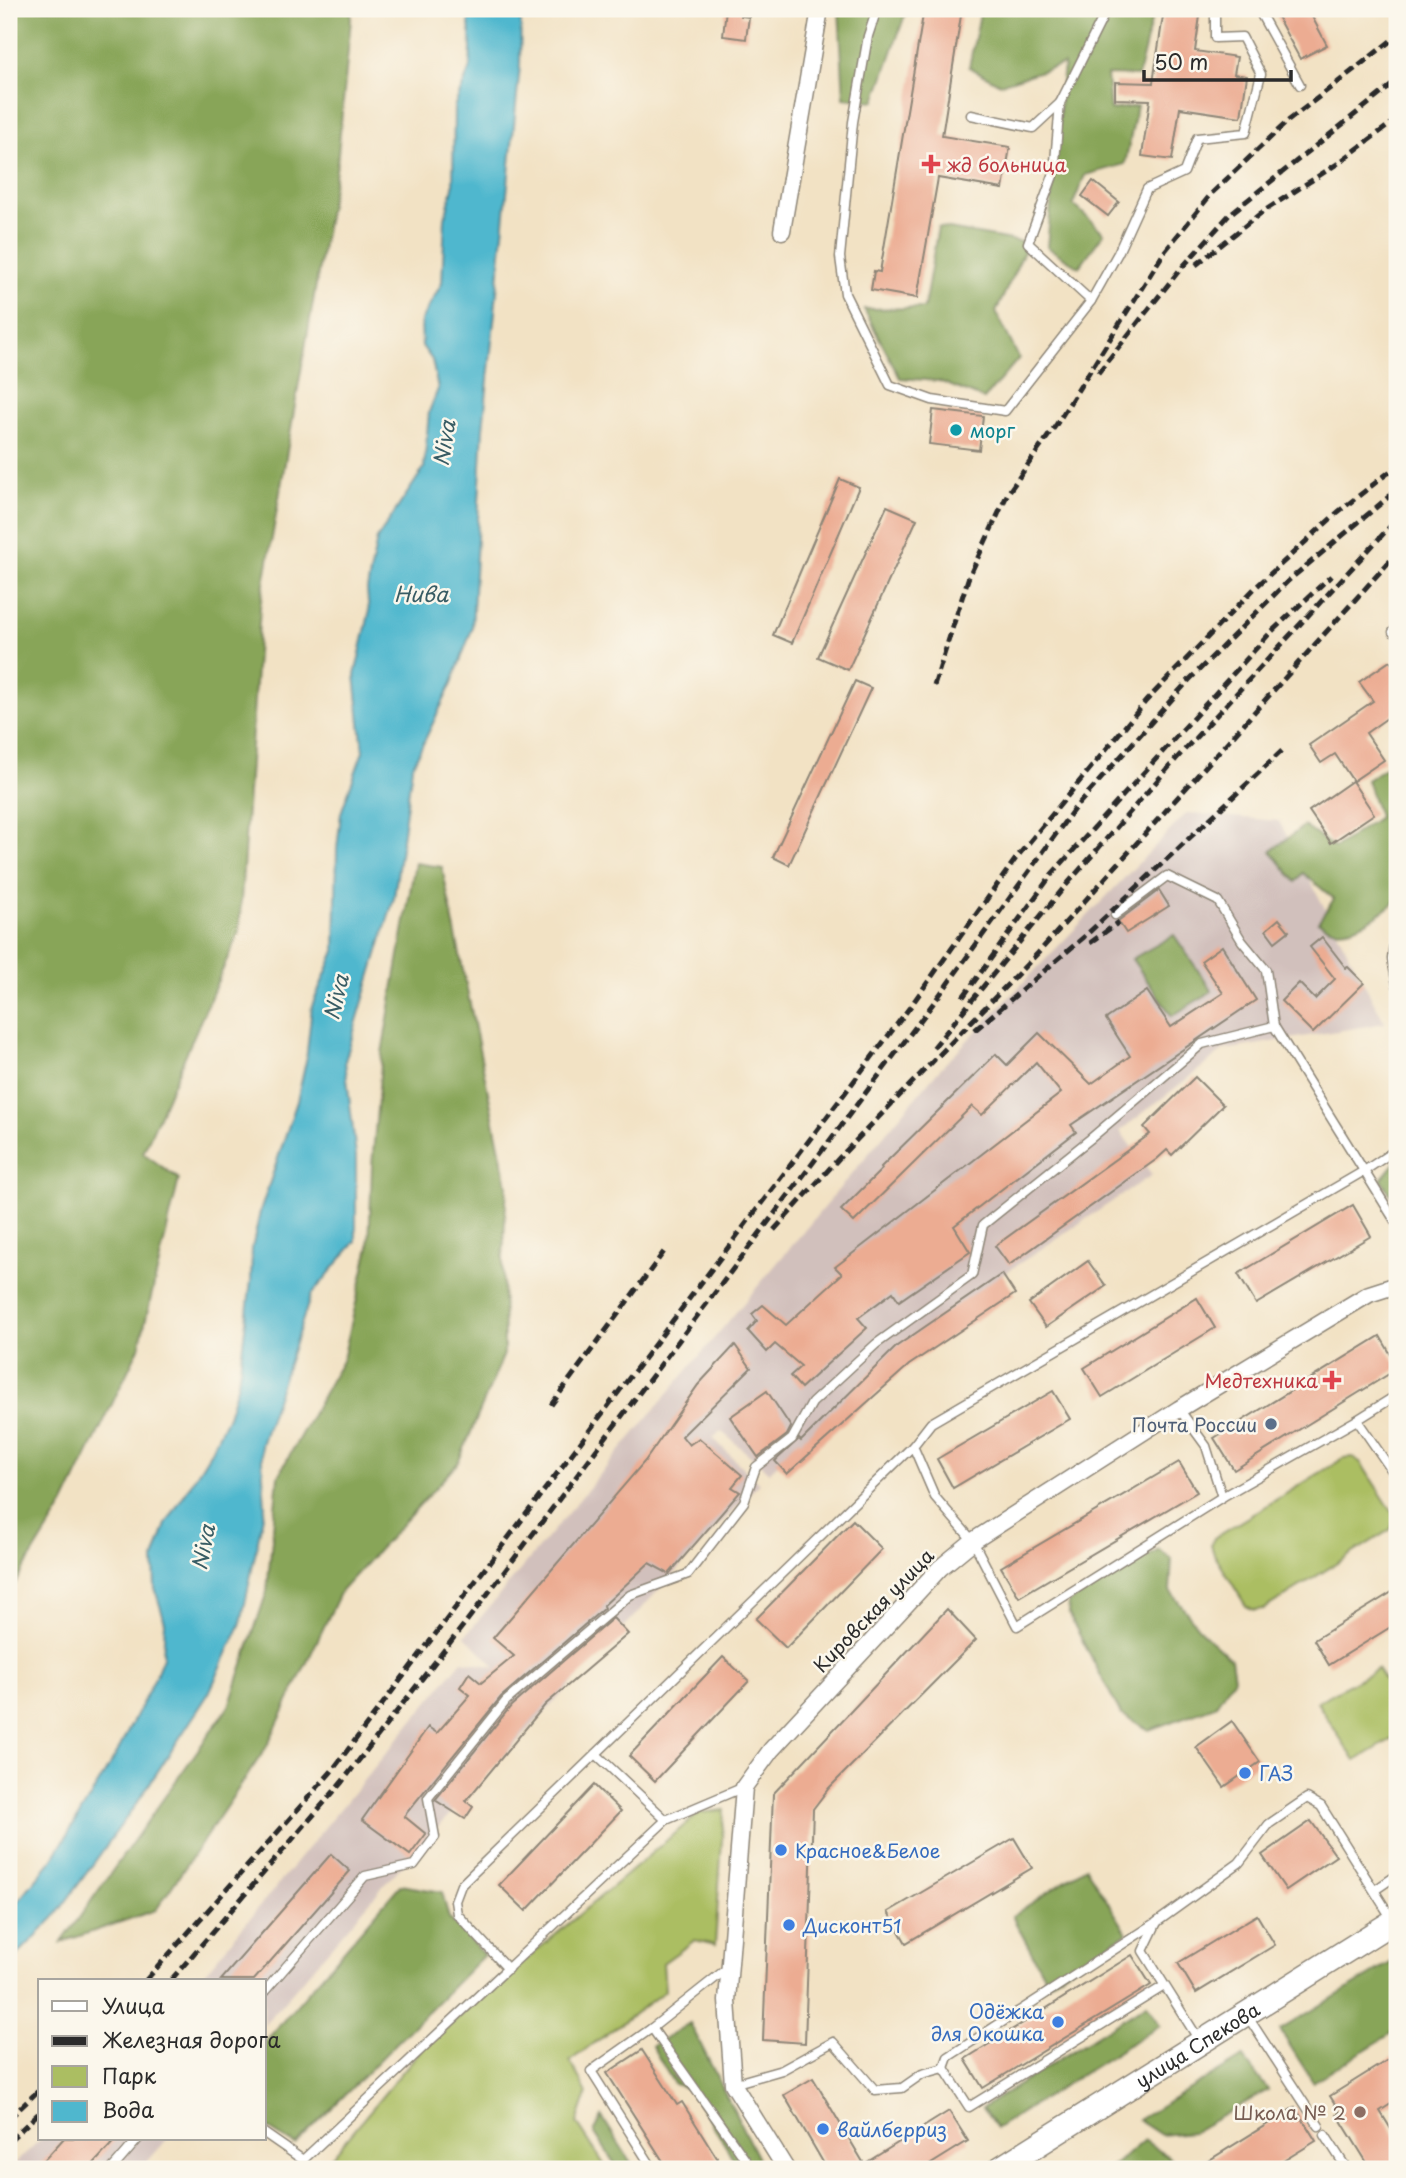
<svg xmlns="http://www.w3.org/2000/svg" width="1406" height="2178" viewBox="0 0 1406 2178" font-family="'Playpen Sans',sans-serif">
<rect width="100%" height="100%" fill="#fbf7ec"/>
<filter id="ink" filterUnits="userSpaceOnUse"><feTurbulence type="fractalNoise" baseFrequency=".0143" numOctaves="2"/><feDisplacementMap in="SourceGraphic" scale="14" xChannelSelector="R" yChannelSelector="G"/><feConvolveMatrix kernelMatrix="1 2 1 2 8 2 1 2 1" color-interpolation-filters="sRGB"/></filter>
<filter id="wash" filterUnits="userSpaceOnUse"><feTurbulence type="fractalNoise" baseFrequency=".00686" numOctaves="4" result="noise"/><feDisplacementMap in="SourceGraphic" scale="28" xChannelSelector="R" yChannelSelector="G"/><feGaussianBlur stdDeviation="1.57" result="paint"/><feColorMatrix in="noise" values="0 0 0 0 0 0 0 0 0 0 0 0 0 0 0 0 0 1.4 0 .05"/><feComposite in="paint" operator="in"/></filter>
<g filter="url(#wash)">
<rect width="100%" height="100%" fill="#f2e2c4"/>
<!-- industrial -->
<g fill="#d1c0bc">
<path d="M1187,813L1279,821L1385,1023L1224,1050L1120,1131L1152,1175L942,1315L769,1472L721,1431L713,1438L759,1484L720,1524L385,1884L264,2025V1980H199L462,1661L496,1667L465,1636L937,1072Z"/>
<path d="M42,2138H168L141,2169H9Z"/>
</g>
<!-- green -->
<g fill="#abbe62" stroke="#6b7446" stroke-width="2">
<path d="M1353,1457L1361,1463L1393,1513L1394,1521L1391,1529L1264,1609L1254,1610L1246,1606L1214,1554L1211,1545L1214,1538L1344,1458Z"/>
<path d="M1377,1669L1397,1700V1736L1355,1761L1317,1702Z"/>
<path d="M724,1810L715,1945L695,1940L663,1963L665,1991L570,2061L587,2093L577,2123L607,2169H329V2160L423,2047L699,1813Z"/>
</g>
<!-- forest -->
<g fill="#88a558" stroke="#5a6842" stroke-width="2">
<path d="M9,9H352L337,164L260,607L239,932L143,1153L179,1179L139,1348L64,1504L9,1593Z"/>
<path d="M839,9H907L875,101L844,98Z"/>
<path d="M981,9H1154L1138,76L1107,75L1110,110L1137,106L1125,164L1085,175L1073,204L1104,233L1079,267L1047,247L1064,64L1000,84L969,67Z"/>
<path d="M938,227L1028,243L996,312L1019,358L984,399L939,381L900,378L864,309L924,308Z"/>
<path d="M1397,759V900C1382,913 1355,934 1333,929C1328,928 1322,924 1318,922L1334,899L1303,873L1296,882L1271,851L1304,826L1335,848L1379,817L1367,780Z"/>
<path d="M415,863L442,867L507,1185L503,1257L504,1354L458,1463L341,1591L266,1748L156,1910L62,1942L229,1706L267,1591L278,1476L343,1359L369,1247L372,1165L382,1053Z"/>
<path d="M1174,935L1212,991L1172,1016L1132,959Z"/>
<path d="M1397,1160V1205L1381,1179Z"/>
<path d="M1159,1550L1172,1559L1170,1591L1202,1632L1231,1659L1234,1678L1215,1706L1149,1730L1121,1714L1068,1613L1069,1602Z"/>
<path d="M1086,1867L1127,1933L1048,1983L1012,1916Z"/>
<path d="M400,1885L442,1892L449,1918L484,1955L295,2145L264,2126V2043Z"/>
<path d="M1397,1959V2030L1313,2082L1280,2030Z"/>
<path d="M1147,2004L1160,2025L997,2128L982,2108Z"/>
<path d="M690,2023L763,2169H740L690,2089L674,2084L652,2046Z"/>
<path d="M1243,2057L1268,2090L1193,2132L1161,2135L1138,2120Z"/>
<path d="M602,2117L635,2169H618L594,2132Z"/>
<path d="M1144,2140L1171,2159L1168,2169H1110Z"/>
</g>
<!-- water -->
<path fill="#4fb7ce" stroke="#3d717c" stroke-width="2" d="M468,9H521L520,66L483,429L472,629L452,683L412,767L394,898L345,1061L356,1156V1241L311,1295L261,1445L265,1506L241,1623L209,1693L137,1803L54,1918L9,1963V1912L52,1860L117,1753L153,1682L163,1657L165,1622L155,1589L154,1559L166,1524L210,1453L228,1416L238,1383L251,1281L252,1249L260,1212L297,1101L306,1061L312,1006L335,951L337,849L341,813L363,751L355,675L369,614L367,589L377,539L424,468L429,412L438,389L432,360L422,346L421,320L442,283L445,218L453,187L454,107L470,69L471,48Z"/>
<g id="blocks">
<!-- building -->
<g fill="#ecac92">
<path d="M726,9H742L741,16L749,17L746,39L723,36Z"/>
<path d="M924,9H962L942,136L1010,147L1003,189L938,178L917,298L871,290L874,271L880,272Z"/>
<path d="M1164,9H1201L1195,51L1237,57L1234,74L1247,76L1241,117L1180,108L1172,160L1142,156L1150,100L1115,99V82L1153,83Z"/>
<path d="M1273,9H1308L1327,45L1300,59Z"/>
<path d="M1093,181L1119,202L1108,216L1082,196Z"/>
<path d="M933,410L983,416L979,450L929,444Z"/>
<path d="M840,479L859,487L792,643L773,635Z"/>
<path d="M887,506L917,519L848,670L818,657Z"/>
<path d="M1390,661L1397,671V711L1366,733L1384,760L1353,781L1335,754L1321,763L1309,745L1373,701L1359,682Z"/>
<path d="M855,681L871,688L789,865L773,857Z"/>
<path d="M1352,781L1374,814L1331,843L1309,811Z"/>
<path d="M1159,890L1169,906L1126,933L1118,921Z"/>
<path d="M1279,919L1289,931L1275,942L1266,930Z"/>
<path d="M1322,937L1346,968L1348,967L1364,983L1313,1033L1281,1001L1299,983L1315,999L1335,979L1310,947Z"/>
<path d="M1222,946L1256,1000L1071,1125L1076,1132L954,1226L970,1252L899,1301L893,1292L858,1318L867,1328L801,1388L790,1376L801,1366L775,1344L767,1352L748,1331L757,1321L752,1314L763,1305L786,1325L842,1274L835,1267L1061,1093L1036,1062L982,1115L972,1106L854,1222L841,1210L882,1169L881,1167L996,1054L1007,1065L1039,1033L1091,1084L1130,1056L1106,1019L1147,991L1171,1027L1223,993L1201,961Z"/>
<path d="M1195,1077L1223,1105L1172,1155L1167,1150L1157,1159L1009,1265L995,1246L1150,1134L1144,1127Z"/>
<path d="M1353,1205L1371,1236L1256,1304L1238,1274Z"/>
<path d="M1088,1261L1106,1286L1046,1327L1029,1303Z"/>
<path d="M1002,1274L1015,1294L909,1365L787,1474L775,1461L799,1439L801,1441L897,1346Z"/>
<path d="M1197,1298L1215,1328L1102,1397L1084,1368Z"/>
<path d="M1380,1336L1397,1365V1369L1234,1470L1214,1438Z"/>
<path d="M735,1345L751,1368L682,1436L689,1445L699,1438L742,1475L732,1487L740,1492L669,1574L649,1563L603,1606L604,1608L501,1697L404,1816L426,1834L410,1855L362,1820L428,1727L437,1733L470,1695L460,1687L469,1673L481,1683L514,1656L493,1638L645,1461L698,1385Z"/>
<path d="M767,1391L791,1427L787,1435L758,1457L730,1417Z"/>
<path d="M1053,1391L1070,1419L953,1488L937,1459Z"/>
<path d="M1179,1462L1197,1492L1019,1597L1001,1567Z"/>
<path d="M853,1520L882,1549L786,1648L756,1619Z"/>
<path d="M1397,1589V1623L1329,1665L1314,1640Z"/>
<path d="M947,1609L976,1640L829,1788L813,1809L805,2043L763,2040L773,1794Z"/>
<path d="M613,1618L628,1634L545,1705L466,1801L473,1807L465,1819L435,1800L511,1706Z"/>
<path d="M723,1657L749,1681L655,1781L629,1756Z"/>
<path d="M1232,1721L1260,1762L1224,1787L1196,1747Z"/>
<path d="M594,1785L621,1811L526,1911L499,1885Z"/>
<path d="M1311,1821L1336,1856L1286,1890L1262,1855Z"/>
<path d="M1014,1838L1032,1868L906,1943L888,1912Z"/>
<path d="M331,1854L350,1871L254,1980H221Z"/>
<path d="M1257,1915L1275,1945L1196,1993L1178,1963Z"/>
<path d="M1132,1955L1151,1985L983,2088L965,2059Z"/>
<path d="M642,2050L677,2105L682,2102L724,2169H668L607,2073Z"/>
<path d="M1397,2054V2100L1380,2111L1397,2139V2169H1371L1337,2114L1340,2112L1330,2096Z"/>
<path d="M813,2078L863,2162L852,2169H827L784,2095Z"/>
<path d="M1295,2107L1316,2141L1270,2169H1195Z"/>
<path d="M949,2111L968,2141L923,2169H856Z"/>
<path d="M64,2138H117L89,2169H36Z"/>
</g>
</g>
</g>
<g filter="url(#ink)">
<use href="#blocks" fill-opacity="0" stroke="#8e8678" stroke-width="2"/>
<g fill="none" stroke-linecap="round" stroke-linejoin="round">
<defs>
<g id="lane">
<path d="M877,9L868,36L853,122L840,257L845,294L890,385L932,400L1005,411L1091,301L1028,243L1054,173L1060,103L1107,9"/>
<path d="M1258,9L1300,85"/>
<path d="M971,115L1033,128L1060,103"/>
<path d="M1091,301L1118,253L1147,189L1184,172L1197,138L1246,133L1261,74L1242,37L1215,38V9"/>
<path d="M1393,632L1397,627"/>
<path d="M1115,915L1167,876L1218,901L1242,941L1266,970L1274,1026L1397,1224"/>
<path d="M1397,932L1395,934L1392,959L1397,985"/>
<path d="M1179,1409L1206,1446L1222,1497"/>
<path d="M1357,1420L1397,1478"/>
<path d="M913,1446L931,1423L1364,1171L1397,1149"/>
<path d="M596,1754L666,1820L744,1787"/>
<path d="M1397,1793V1806"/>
<path d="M1375,1890L1397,1875"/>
<path d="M1157,1922L1239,1863L1269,1824L1307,1798L1321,1806L1392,1919"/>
<path d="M508,1969L457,1914L455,1901L461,1885L913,1446L935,1497L973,1541L1017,1626L1222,1497L1357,1420L1397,1395"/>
<path d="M264,1992L365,1876L414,1865L435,1837L428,1798L506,1701L630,1595L688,1574L744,1502L756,1467L792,1439L812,1403L876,1344L972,1275L983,1225L1090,1139L1202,1044L1274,1026"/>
<path d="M1248,2017L1319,2126"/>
<path d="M652,2028L729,1967"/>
<path d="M944,2068L969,2107L1164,1986"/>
<path d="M733,2084L782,2070L833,2042L875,2090L902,2088L922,2074L944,2068L948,2057L1157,1922L1143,1951L1199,2040"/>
<path d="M264,2133L303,2160L666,1820"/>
<path d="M1325,2135L1347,2169"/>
<path d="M112,2169L139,2138"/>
<path d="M653,2169L591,2071L652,2028L752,2169"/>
</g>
<g id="street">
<path d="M782,231L820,9"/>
<path d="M786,2169L733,2084L727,2001L744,1787L771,1750L940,1568L973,1541L1179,1409L1369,1294L1397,1285"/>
</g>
<g id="secondary">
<path id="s1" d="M999,2169L1397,1919"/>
</g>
</defs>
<!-- lane casing -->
<use href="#lane" stroke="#8e8678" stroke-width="11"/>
<!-- street casing -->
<use href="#street" stroke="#8e8678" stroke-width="19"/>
<!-- secondary casing -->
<use href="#secondary" stroke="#8e8678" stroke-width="26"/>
<!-- lane -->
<use href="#lane" stroke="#fff" stroke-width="8"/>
<!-- street -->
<use href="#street" stroke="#fff" stroke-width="16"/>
<!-- secondary -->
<use href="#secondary" stroke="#fff" stroke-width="23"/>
<!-- rail -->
<g stroke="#2b2b2b" stroke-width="5" stroke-dasharray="10 5" stroke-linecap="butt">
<path d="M1196,265L1261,213L1337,164L1397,119"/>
<path d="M1098,373L1178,272L1230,214L1397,81"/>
<path d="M934,686L968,579L1008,493L1056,425L1165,251L1212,193L1288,121L1397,36"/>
<path d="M1090,943L1119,922"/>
<path d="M963,997L1052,874L1270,633L1331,576"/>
<path d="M975,1030L1084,937L1283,750"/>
<path d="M933,1048L1062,890L1176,759L1397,519"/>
<path d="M774,1230L840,1157L1038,953L1397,553"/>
<path d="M551,1405L666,1249"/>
<path d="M146,1980L331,1772L910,1007L1017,857L1146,701L1256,587L1338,512L1397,466"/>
<path d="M171,1980L342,1782L483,1600L938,997L1074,809L1189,680L1288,581L1397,490"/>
<path d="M9,2119L40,2089"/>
<path d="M9,2141L40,2112"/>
</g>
</g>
</g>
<!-- markers -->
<g fill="#e0444e" stroke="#fbf7ec" stroke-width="2.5">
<path d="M927.5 153.5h7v7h7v7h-7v7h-7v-7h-7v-7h7z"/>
<path d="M1328.5 1369.5h7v7h7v7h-7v7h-7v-7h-7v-7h7z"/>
</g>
<circle fill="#0f9aa8" stroke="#fbf7ec" stroke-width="2.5" cx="956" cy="430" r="7"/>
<circle fill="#5c6f8a" stroke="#fbf7ec" stroke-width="2.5" cx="1271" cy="1424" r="7"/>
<g fill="#3f7fe0" stroke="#fbf7ec" stroke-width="2.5">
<circle cx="1245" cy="1773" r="7"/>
<circle cx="781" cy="1850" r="7"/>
<circle cx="789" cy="1925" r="7"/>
<circle cx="1058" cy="2022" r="7"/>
<circle cx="823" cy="2129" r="7"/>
</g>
<circle fill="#8d6e63" stroke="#fbf7ec" stroke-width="2.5" cx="1360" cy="2112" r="7"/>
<g text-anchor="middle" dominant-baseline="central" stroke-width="5" stroke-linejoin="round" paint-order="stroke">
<!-- health labels -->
<g font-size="19" fill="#be3a42" stroke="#fbf7ec" text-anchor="start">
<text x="947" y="164">жд больница</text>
<text x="1318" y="1380" text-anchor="end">Медтехника</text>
</g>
<!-- culture labels -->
<g font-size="19" fill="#0d838f" stroke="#fbf7ec" text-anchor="start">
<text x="970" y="430">морг</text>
</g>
<!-- service labels -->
<g font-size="19" fill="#4e5e75" stroke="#fbf7ec" text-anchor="end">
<text x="1257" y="1424">Почта России</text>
</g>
<!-- street labels -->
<g font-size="19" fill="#2b2b2b" stroke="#fbf7ec">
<text transform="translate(873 1610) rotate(-46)">Кировская улица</text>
<text stroke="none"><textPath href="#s1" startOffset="234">улица Спекова</textPath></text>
</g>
<!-- shop labels -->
<g font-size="19" fill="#366cbe" stroke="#fbf7ec" text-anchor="start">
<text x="1259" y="1773">ГАЗ</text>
<text x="795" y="1850">Красное&amp;Белое</text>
<text x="803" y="1925">Дисконт51</text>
<text x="1044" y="2011" text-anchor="end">Одёжка<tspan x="1044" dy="22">для Окошка</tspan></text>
<text x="837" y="2129">вайлберриз</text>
</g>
<!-- education labels -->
<g font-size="19" fill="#785e54" stroke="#fbf7ec" text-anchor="end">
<text x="1346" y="2112">Школа № 2</text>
</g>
<!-- water labels -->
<g font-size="21" font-style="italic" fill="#385c64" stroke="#fbf7ec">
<text transform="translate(443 443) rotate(-81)">Niva</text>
<text x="421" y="593">Нива</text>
<text transform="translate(335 997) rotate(-77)">Niva</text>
<text transform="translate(202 1547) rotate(-79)">Niva</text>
</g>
</g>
<!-- margin -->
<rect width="1406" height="2178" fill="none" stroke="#fbf7ec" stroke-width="35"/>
<!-- legend -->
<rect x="38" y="1979" width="228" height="161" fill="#fbf7ec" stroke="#a8a59f" stroke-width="2"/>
<rect x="52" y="2001" width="35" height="10" fill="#ffffff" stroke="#a8a59f" stroke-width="2"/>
<text x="102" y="2014" font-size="21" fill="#2b2b2b">Улица</text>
<rect x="52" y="2036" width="35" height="10" fill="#2b2b2b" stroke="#a8a59f" stroke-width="2"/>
<text x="102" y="2048" font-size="21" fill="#2b2b2b">Железная дорога</text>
<rect x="52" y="2066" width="35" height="21" fill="#abbe62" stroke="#a8a59f" stroke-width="2"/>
<text x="102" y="2084" font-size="21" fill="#2b2b2b">Парк</text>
<rect x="52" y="2101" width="35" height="21" fill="#4fb7ce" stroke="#a8a59f" stroke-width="2"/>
<text x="102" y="2118" font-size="21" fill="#2b2b2b">Вода</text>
<!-- scale -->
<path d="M1144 70v10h147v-10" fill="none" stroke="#2b2b2b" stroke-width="3.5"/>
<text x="1154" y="70" font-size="21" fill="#2b2b2b" stroke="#fbf7ec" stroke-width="5" paint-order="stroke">50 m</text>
</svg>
